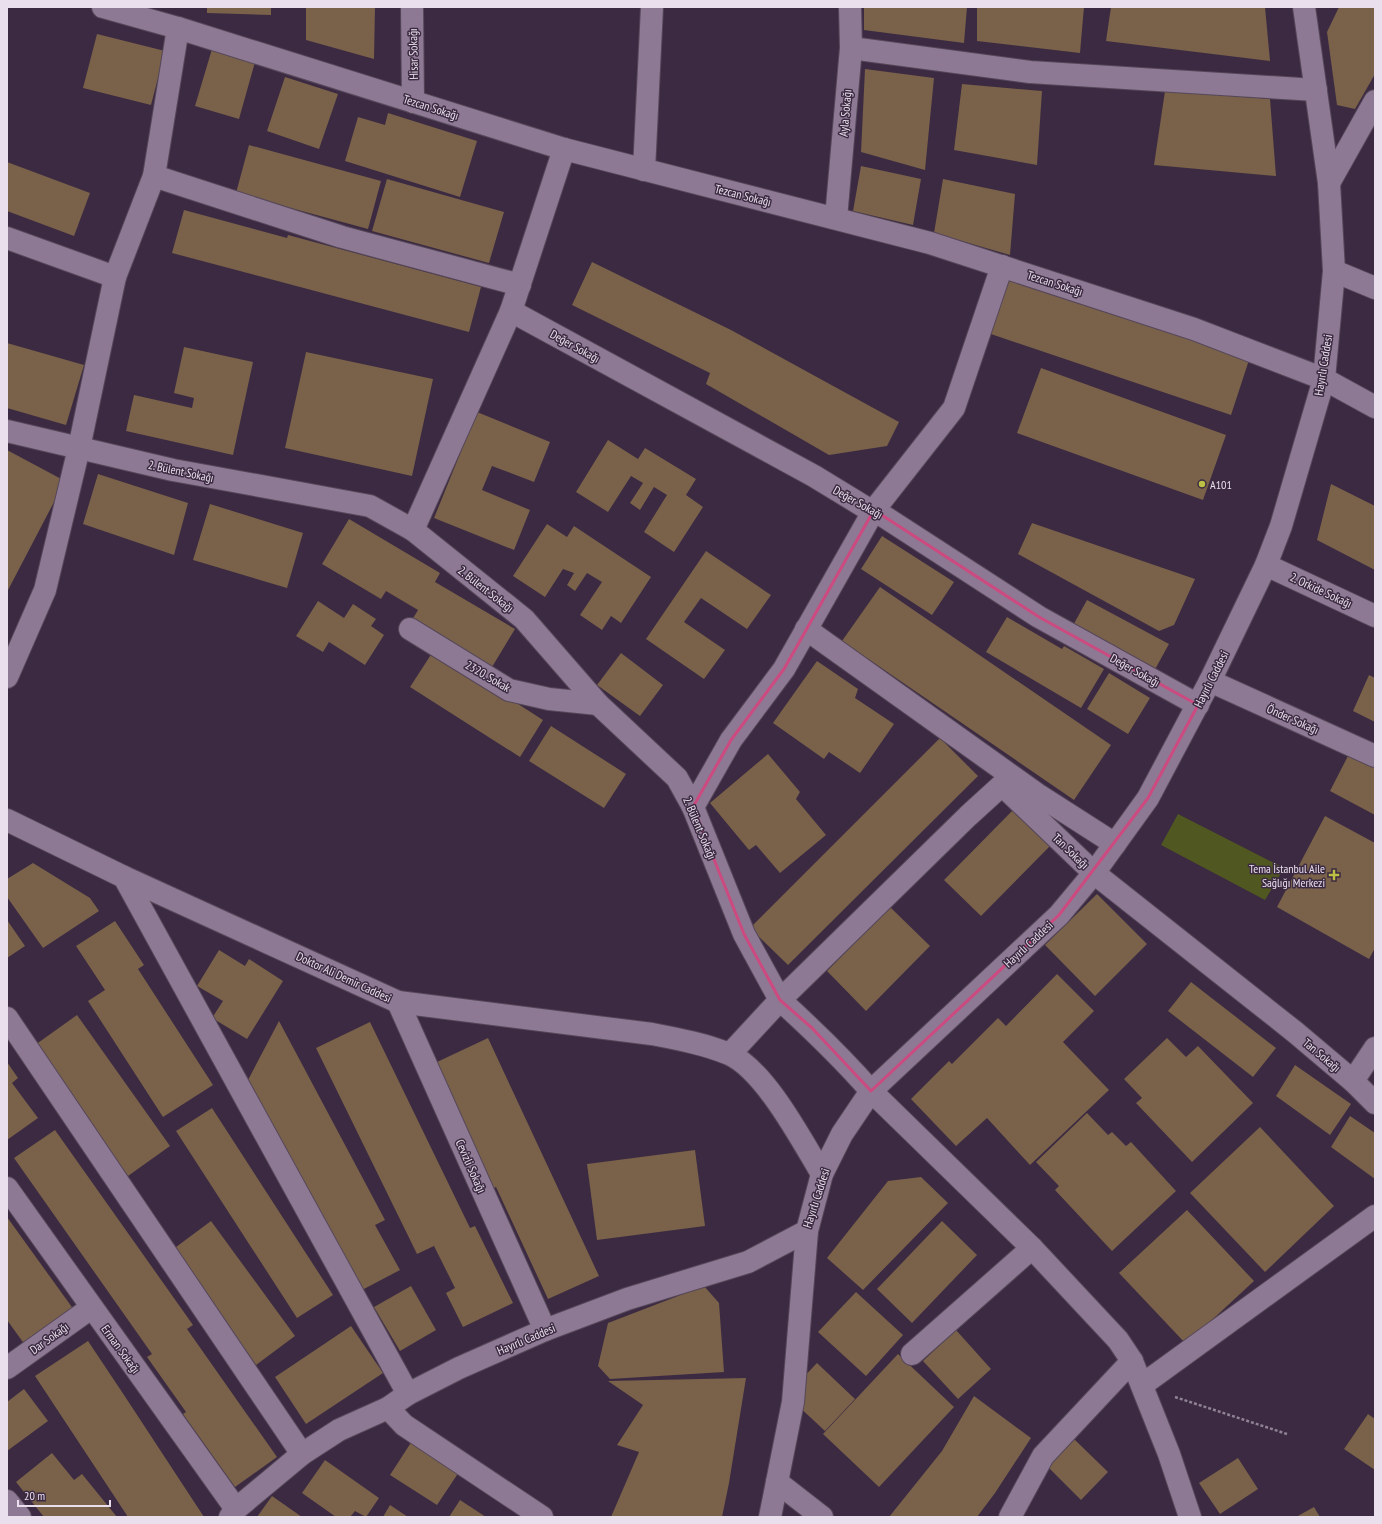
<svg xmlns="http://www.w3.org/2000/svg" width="1382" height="1524" viewBox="0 0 1382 1524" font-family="'PT Sans Narrow',sans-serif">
<rect width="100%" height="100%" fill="#3b2a41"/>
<!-- green -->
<path fill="#505721" d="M1178,814L1284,868L1265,900L1161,845Z"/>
<!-- building -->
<g fill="#79614a">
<path d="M207,7H271V15L207,13Z"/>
<path d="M306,7H375L374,59L306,40Z"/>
<path d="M864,7H967L964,43L864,30Z"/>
<path d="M977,7H1084L1080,53L977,41Z"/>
<path d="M1111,7H1265L1270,61L1106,41Z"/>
<path d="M1339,7H1375V74L1355,109L1337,105L1327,32Z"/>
<path d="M97,34L165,51L151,105L83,88Z"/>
<path d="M212,49L255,62L239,119L195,106Z"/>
<path d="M865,69L934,78L925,170L861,152Z"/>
<path d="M285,77L338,94L319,149L267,131Z"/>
<path d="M962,84L1042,91L1037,165L954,150Z"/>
<path d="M1165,91L1270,99L1276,176L1154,165Z"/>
<path d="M388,113L477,141L460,197L345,161L358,117L385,125Z"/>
<path d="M249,145L381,181L368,229L236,193Z"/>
<path d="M7,162L90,193L74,236L7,211Z"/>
<path d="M861,166L921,179L913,225L853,211Z"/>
<path d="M387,179L504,212L489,263L372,231Z"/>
<path d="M943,179L1015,194L1010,255L934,233Z"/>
<path d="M184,210L287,238L288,235L481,287L469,332L172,253Z"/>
<path d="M592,262L731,330L899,422L887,446L829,455L706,384L710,373L572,305Z"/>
<path d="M1004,274L1250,357L1231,415L985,332Z"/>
<path d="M7,343L84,365L66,425L7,408Z"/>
<path d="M184,347L253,362L233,455L126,431L134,395L192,408L194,398L174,393Z"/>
<path d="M306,352L433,379L412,476L285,448Z"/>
<path d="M1041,368L1226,435L1203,500L1017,433Z"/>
<path d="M477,412L550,442L534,482L492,466L482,490L530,510L514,550L434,518Z"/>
<path d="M608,440L638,459L645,448L696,479L686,495L703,507L674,552L644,532L667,495L654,487L640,510L630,503L643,483L631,476L608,512L576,492Z"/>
<path d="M7,450L65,481L7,592Z"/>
<path d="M98,474L188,503L174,555L83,524Z"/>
<path d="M1331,484L1375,506V570L1317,540Z"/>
<path d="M210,504L303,533L287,588L193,560Z"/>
<path d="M349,519L440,573L435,582L515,629L492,667L412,620L418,610L386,591L381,599L322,564Z"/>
<path d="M1032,523L1195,579L1174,625L1159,631L1018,554Z"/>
<path d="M547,524L567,537L574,526L651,577L621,623L611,616L602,630L580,615L602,582L587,573L575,591L567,585L574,573L563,569L545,597L513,576Z"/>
<path d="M882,536L954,582L932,615L861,569Z"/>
<path d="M706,551L771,595L747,629L701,598L684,622L725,650L704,679L646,639Z"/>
<path d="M880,587L1111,745L1074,800L842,641Z"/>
<path d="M1087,600L1169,644L1153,673L1071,629Z"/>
<path d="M318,601L344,618L353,604L376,619L371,626L384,635L365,665L329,642L323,652L296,636Z"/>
<path d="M1007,617L1062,649L1064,646L1104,669L1081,708L986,652Z"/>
<path d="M434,650L543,720L520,757L410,687Z"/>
<path d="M621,653L663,685L640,716L597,685Z"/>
<path d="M817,661L858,689L855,698L894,724L860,773L829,752L824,759L773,723Z"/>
<path d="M1109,673L1150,698L1128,734L1087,709Z"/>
<path d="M1369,675L1375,678V722L1353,711Z"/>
<path d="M551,726L626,774L604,808L529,761Z"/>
<path d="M940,738L978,776L788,965L750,928Z"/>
<path d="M1350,752L1375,765V815L1330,791Z"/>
<path d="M768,754L800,792L796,799L826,835L780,873L756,845L749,850L710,803Z"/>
<path d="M1013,810L1050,846L981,916L944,880Z"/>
<path d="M1325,816L1375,843V948L1369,959L1277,907Z"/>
<path d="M33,863L90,898L99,911L43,948L7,897V879Z"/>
<path d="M1097,894L1147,944L1095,996L1045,945Z"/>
<path d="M890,907L930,946L866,1011L827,971Z"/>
<path d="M7,920L25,946L7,958Z"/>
<path d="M115,921L144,965L138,969L213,1085L163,1117L88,1001L105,990L76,946Z"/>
<path d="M219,950L245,966L249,959L283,981L247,1039L212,1018L223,1001L197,986Z"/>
<path d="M1057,974L1094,1011L1063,1042L1109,1090L1030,1165L987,1118L956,1146L911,1099L949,1061L952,1064L998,1018L1006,1026Z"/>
<path d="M1191,982L1276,1048L1253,1077L1168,1011Z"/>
<path d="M77,1015L170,1146L128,1176L35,1045Z"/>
<path d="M279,1021L385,1220L375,1225L400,1270L362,1290L248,1080Z"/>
<path d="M370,1022L470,1228L475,1226L513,1303L463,1327L446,1293L455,1288L434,1246L417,1254L316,1048Z"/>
<path d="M488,1038L599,1276L548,1299L496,1187L486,1192L454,1122L462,1118L437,1062Z"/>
<path d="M1167,1038L1186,1057L1198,1046L1253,1103L1192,1162L1136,1103L1142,1098L1124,1079Z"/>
<path d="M7,1062L18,1078L12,1083L38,1118L7,1140Z"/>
<path d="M1295,1065L1351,1104L1330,1135L1276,1096Z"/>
<path d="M212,1108L333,1295L297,1318L176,1131Z"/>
<path d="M1087,1113L1108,1135L1112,1132L1126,1146L1131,1142L1176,1191L1112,1251L1055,1190L1059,1186L1036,1162Z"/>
<path d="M1350,1116L1375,1133V1179L1331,1147Z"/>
<path d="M1260,1127L1334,1206L1265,1272L1190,1193Z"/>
<path d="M55,1130L193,1325L187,1329L277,1457L235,1487L183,1414L186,1412L147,1357L152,1354L14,1158Z"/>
<path d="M695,1150L705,1226L597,1240L587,1164Z"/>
<path d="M921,1177L948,1203L863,1290L827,1258L888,1181Z"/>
<path d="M1187,1210L1254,1281L1186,1344L1119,1273Z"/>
<path d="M7,1217L74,1310L25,1345L7,1320Z"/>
<path d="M211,1221L295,1336L256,1365L172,1250Z"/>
<path d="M942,1221L977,1255L912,1323L877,1289Z"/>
<path d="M411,1286L436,1330L400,1351L374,1307Z"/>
<path d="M704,1286L719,1303L724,1372L610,1379L598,1366L608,1323Z"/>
<path d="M856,1292L903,1335L866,1376L818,1332Z"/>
<path d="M351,1326L383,1373L306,1424L275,1377Z"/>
<path d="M956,1330L991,1369L958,1399L923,1361Z"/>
<path d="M88,1341L126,1398L204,1517H128L35,1376Z"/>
<path d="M898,1354L954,1407L879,1487L823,1434Z"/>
<path d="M817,1363L855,1399L825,1431L796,1404L797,1384Z"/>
<path d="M746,1378L729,1483L722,1517H611L639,1452L617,1445L643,1405L608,1381Z"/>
<path d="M24,1389L48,1421L7,1451V1402Z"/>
<path d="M974,1396L1031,1438L995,1493L977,1517H889L942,1451Z"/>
<path d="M1368,1414L1375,1419V1470L1344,1449Z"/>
<path d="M1074,1439L1108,1472L1081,1500L1047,1466Z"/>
<path d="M412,1441L459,1472L437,1505L390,1475Z"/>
<path d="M52,1453L74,1480L82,1474L117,1517H44L16,1482Z"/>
<path d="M1238,1458L1258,1489L1220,1514L1199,1483Z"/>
<path d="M325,1460L379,1498L366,1517L355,1511L350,1517H336L302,1493Z"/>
<path d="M272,1496L302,1517H257Z"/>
<path d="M460,1500L486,1517H449Z"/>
<path d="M390,1505L408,1517H383Z"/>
<path d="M1314,1507L1320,1517H1296Z"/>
</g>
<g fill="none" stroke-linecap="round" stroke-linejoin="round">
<defs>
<g id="street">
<path d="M412,7L413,102"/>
<path d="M851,48L1030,72L1316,90"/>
<path d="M644,170L652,7"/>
<path d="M154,176L342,237L520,285"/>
<path d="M1329,183L1375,101"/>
<path d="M836,218L851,48L850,7"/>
<path d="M7,238L115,277"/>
<path d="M1334,271L1375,288"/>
<path d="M511,311L814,476L868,509L874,510L1039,617L1198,705"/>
<path d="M1324,379L1375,407"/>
<path d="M7,431L173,470L370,506L413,530L524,619L598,704L677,778L693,807L744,934L780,1000L968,816L1002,785L1094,873L1295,1032L1353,1081L1375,1048"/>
<path d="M413,530L511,311L564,149"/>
<path d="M1266,565L1375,616"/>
<path d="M410,629L509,690L549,699L598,704"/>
<path d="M806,629L1037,794L1115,844"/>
<path d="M7,677L45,590L79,448L115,277L154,176L178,28"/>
<path d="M1210,681L1375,756"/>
<path d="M693,807L731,740L784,669L874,510L954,408L1002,266"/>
<path d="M124,877L408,1394"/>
<path d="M398,1002L545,1330"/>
<path d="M7,1018L302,1454"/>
<path d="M1353,1081L1375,1103"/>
<path d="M871,1091L1032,1248L1118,1340L1132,1361L1169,1454L1190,1517"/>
<path d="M7,1188L236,1509"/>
<path d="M912,1354L1032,1248"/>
<path d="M7,1368L91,1308"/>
<path d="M1142,1385L1375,1216"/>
<path d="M388,1408L404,1425L542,1517"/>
<path d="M777,1482L822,1517"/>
<path d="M7,1501L20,1517"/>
<path d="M1010,1517L1043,1456L1132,1361"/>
</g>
<g id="secondary">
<path d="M103,7L178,28L564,149L930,243L1194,329L1324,379"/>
<path d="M7,820L124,877L398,1002L652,1034C678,1039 705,1044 729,1054C765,1070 802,1141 822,1174"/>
<path d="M730,1054L780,1000C812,1029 842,1058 871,1091"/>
<path d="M230,1517L236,1509L302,1454L339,1430L388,1408L408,1394L459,1368L545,1330L627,1299L748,1262L807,1231"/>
<path d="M770,1517L793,1402L807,1231L822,1174L842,1134L871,1091L1059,915L1094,873L1148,798L1210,681L1266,565L1281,526L1324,379L1334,271L1329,183L1304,7"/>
</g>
</defs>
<!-- street casing -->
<use href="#street" stroke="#56475a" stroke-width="24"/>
<!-- secondary casing -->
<use href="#secondary" stroke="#56475a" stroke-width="24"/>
<!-- path -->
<path stroke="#908295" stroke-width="2.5" stroke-dasharray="3 2" stroke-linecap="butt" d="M1175,1397L1287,1434"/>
<!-- street -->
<use href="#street" stroke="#8d7993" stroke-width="22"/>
<!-- secondary -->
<use href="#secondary" stroke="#8d7993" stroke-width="22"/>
</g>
<!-- marked area -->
<path fill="none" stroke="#cc4a80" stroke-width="3" stroke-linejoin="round" d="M874,510L1039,617L1198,705L1148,798L1059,915L871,1091L812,1028L780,1000L744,934L693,807L731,740L784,669Z"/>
<!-- markers -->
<g fill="#bbc044" stroke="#3b2a41" stroke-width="1.5">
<circle cx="1202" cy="484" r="4"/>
<path d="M1332 869h4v4h4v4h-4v4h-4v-4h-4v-4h4z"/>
</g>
<g text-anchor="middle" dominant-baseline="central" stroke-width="3" stroke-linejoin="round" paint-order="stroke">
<!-- street labels -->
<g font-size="12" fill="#eadfed" stroke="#3b2a41">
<text transform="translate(413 54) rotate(-91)">Hisar Sokağı</text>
<text transform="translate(431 107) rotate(18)">Tezcan Sokağı</text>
<text transform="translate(845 113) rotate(-85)">Ayla Sokağı</text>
<text transform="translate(743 195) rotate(14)">Tezcan Sokağı</text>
<text transform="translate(1055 283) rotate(18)">Tezcan Sokağı</text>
<text transform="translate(575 346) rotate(29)">Değer Sokağı</text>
<text transform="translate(1323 365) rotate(-81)">Hayırlı Caddesi</text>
<text transform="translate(181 471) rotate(12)">2. Bülent Sokağı</text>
<text transform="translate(858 502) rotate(29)">Değer Sokağı</text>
<text transform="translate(486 589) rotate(38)">2. Bülent Sokağı</text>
<text transform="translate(1321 590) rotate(25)">2. Orkide Sokağı</text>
<text transform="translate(1135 670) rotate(29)">Değer Sokağı</text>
<text transform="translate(488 676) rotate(30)">2320. Sokak</text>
<text transform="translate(1211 679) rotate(-63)">Hayırlı Caddesi</text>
<text transform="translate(1293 719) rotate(24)">Önder Sokağı</text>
<text transform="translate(700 828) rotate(67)">2. Bülent Sokağı</text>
<text transform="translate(1071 851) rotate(44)">Tan Sokağı</text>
<text transform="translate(1028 944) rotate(-43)">Hayırlı Caddesi</text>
<text transform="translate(344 977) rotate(25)">Doktor Ali Demir Caddesi</text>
<text transform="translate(1322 1055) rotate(40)">Tan Sokağı</text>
<text transform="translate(471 1166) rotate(66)">Cevizli Sokağı</text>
<text transform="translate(816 1198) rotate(-72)">Hayırlı Caddesi</text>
<text transform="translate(49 1338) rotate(-36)">Dar Sokağı</text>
<text transform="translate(526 1339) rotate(-23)">Hayırlı Caddesi</text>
<text transform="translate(121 1349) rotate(54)">Erman Sokağı</text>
</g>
<!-- poi labels -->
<g font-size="12" fill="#eadfed" stroke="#3b2a41" text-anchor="start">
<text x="1210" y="484">A101</text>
<text x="1325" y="868" text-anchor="end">Tema İstanbul Aile<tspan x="1325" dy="14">Sağlığı Merkezi</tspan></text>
</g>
</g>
<!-- border -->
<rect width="1382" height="1524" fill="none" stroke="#eadfed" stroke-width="16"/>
<!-- scale -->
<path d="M18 1500v6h92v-6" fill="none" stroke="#eadfed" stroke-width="2"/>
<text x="24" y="1500" font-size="12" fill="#eadfed" stroke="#3b2a41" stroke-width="3" paint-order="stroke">20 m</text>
</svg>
